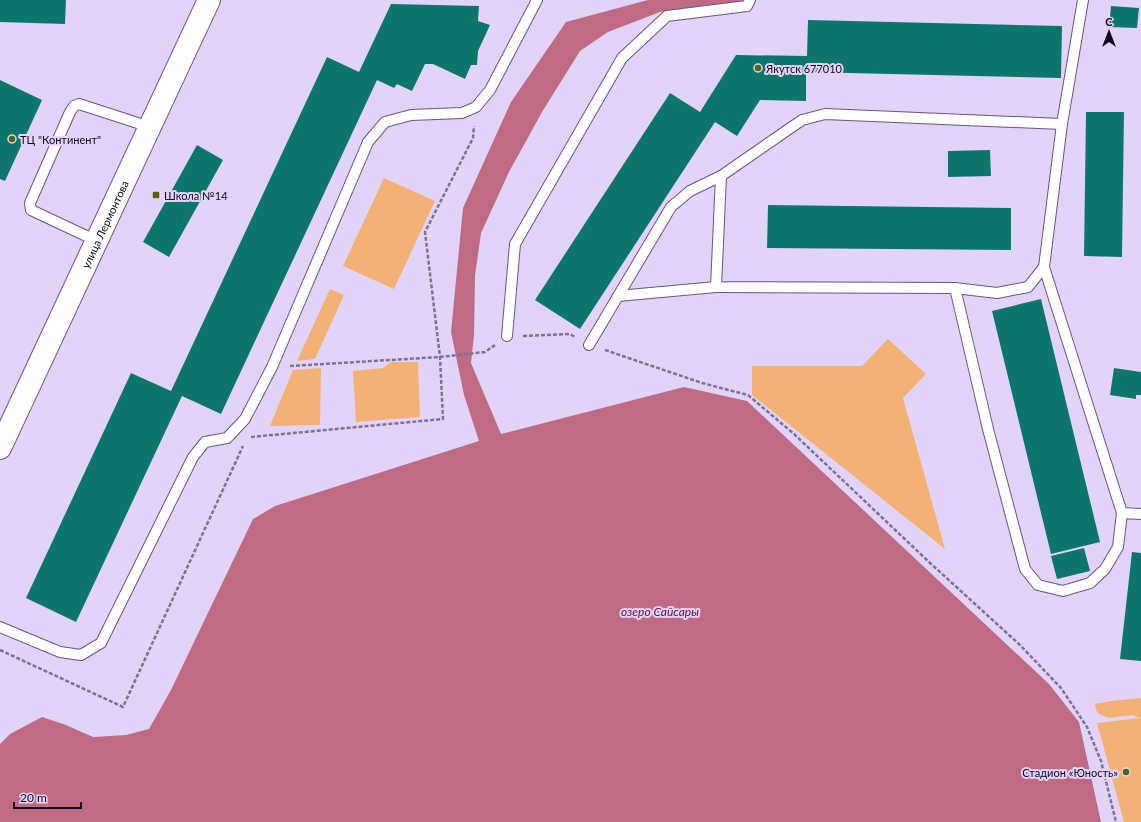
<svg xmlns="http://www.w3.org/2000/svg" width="1141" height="822" viewBox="0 0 1141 822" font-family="Lato,sans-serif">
<rect width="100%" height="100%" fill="#e2d4f9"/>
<!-- green -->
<g fill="#f3b175">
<path d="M384,178L435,201L394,289L343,266Z"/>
<path d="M330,289L344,295L315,359L297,361Z"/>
<path d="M888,339L926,374L903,398L945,549L752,395V366H862Z"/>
<path d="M391,362H418L420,417L356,422L353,371L383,368Z"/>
<path d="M321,368L320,425L270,426L293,370Z"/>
<path d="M1141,698V822H1124L1097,723L1140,718L1132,715L1109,718L1099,714L1096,710L1095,704L1111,701Z"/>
</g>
<!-- water -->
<path fill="#bf6b83" d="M648,0H746L743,4L707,5L660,12L608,32L580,51L542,112L509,172L481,233L475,276L474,335L471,363L501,434L684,387L747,401L1049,684L1079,722L1101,822H0V744L10,734L42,717L66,725L93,737L126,735L149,729L171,690L253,519L275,506L479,441L464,395L451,332L463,208L511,102L566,22Z"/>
<!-- building -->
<g fill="#0d766b">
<path d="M0,0H66L65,24L0,22Z"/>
<path d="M391,4L479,6L478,21L490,25L478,51L477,65H471L465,79L433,64H425L412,91L397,84L394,88L377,80L221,414L182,396L76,622L26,598L131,373L171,391L327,57L359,72Z"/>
<path d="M1111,6L1139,8L1137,28L1109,27Z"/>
<path d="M808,20L1062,26L1061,78L806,72V101L760,100L737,136L715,122L580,329L535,300L670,93L700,112L736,55L807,56Z"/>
<path d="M0,80L42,100L5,181L0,179Z"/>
<path d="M1086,112H1124L1122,257L1084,256Z"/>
<path d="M197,145L223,160L169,257L143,242Z"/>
<path d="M990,150L991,176L948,177V151Z"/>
<path d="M768,205L1011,208V250L767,248Z"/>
<path d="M1041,299L1100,542L1051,554L992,311Z"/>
<path d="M1114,368L1141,372V395H1136V399L1110,395Z"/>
<path d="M1084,548L1090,571L1057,579L1051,556Z"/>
<path d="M1132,552L1141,553V661L1120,659Z"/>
</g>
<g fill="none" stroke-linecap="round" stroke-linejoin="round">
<defs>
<g id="lane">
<path d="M1083,0L1062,124L1044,267L1028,287L997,293L955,288L988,429L1025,569L1038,585L1063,591L1090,583L1105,569L1118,547L1122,513L1141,514"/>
<path d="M97,241L31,210L30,203L70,112L74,106L79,104L150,127"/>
<path d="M1044,267L1122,513"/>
<path d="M955,288L716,287L721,176L802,120L825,114L1062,124"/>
<path d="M618,296L716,287"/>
<path d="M507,336L515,244L622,58L667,16L747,6L750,0"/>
<path d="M589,345L671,207L690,191L721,176"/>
<path d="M0,627L60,652L81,655L101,643L193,457L205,442L227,438L245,419L272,367L368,142L385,122L411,115L462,113L476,107L490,90L537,0"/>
</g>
<g id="primary">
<path id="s1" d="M0,448L209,0"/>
</g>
</defs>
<!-- lane casing -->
<use href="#lane" stroke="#695388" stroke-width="12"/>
<!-- primary casing -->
<use href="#primary" stroke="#695388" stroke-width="24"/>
<!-- path -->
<g stroke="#7d728f" stroke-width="2.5" stroke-dasharray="4 2" stroke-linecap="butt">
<path d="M523,336L570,334L575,337"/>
<path d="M605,350L702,383L748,395L794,434L929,562L1020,645L1061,688L1087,727L1101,761L1116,822"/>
<path d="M290,366L440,357L485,352L495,345"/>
<path d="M251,437L443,419L440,357L425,232L473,138L474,126"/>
<path d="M0,650L123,707L243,446"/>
</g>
<!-- lane -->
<use href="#lane" stroke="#fff" stroke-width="10"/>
<!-- primary -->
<use href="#primary" stroke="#fff" stroke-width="22"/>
</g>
<!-- markers -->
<g fill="#51640f" stroke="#e2d4f9" stroke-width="1.5">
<circle cx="758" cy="68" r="4"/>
<circle cx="12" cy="139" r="4"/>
<rect x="152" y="191" width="8" height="8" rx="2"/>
<circle cx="1126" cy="772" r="4"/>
</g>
<g text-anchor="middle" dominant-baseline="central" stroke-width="4" stroke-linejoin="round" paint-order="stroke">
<!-- poi labels -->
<g font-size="11" fill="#10071b" stroke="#e2d4f9" text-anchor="start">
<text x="766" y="68">Якутск 677010</text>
<text x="20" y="139">ТЦ "Континент"</text>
<text x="164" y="195">Школа №14</text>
<text x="1118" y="772" text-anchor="end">Стадион «Юность»</text>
</g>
<!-- street labels -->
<g font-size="11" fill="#10071b" stroke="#e2d4f9">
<text stroke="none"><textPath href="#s1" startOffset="247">улица Лермонтова</textPath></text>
</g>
<!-- water labels -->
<g font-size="12" font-style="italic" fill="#720536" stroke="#e2d4f9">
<text x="660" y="611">озеро Сайсары</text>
</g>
</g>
<!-- north arrow -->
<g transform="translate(1109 32)" stroke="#e2d4f9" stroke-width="3" paint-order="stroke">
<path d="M0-3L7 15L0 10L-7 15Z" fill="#10071b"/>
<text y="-6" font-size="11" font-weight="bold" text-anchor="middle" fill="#10071b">С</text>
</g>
<!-- scale -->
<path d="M14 802v6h67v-6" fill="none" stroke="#10071b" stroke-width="2"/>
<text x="20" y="802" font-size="12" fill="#10071b" stroke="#e2d4f9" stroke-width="3" paint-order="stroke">20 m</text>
</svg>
